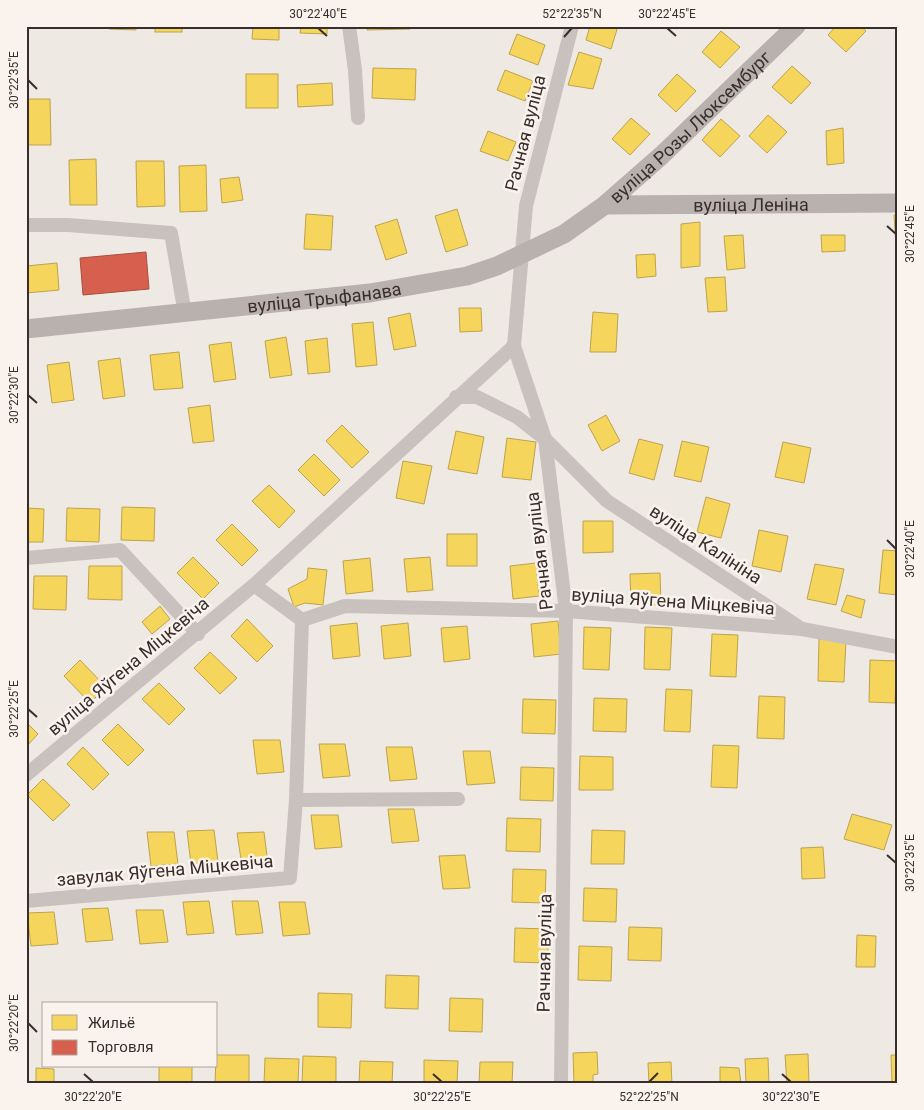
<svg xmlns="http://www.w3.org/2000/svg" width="924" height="1110" viewBox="0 0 924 1110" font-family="Roboto,sans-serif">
<rect width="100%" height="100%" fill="#efe9e4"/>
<!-- homes -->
<g fill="#f6d55c" stroke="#bda34d">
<path d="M109,26H136V30L109,29Z"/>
<rect x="155" y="26" width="27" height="6"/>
<path d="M253,26H279V40L252,39Z"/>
<path d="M301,26H327V34L300,33Z"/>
<path d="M367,26H410V29L367,30Z"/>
<path d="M590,26H618L611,49L586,40Z"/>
<path d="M836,26H860L866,31L846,52L828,35Z"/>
<path d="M721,31L740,47L720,68L702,52Z"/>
<path d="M517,34L545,45L538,65L509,54Z"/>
<path d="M579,52L602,59L593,89L568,85Z"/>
<path d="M792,66L811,83L791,104L772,87Z"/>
<path d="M373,68L416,69L415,100L372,98Z"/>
<path d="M505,70L533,81L525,101L497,90Z"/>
<rect x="246" y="74" width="32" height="34"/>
<path d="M677,74L696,91L676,112L658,95Z"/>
<path d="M332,83L333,105L298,107L297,85Z"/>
<path d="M26,99H50L51,145H26Z"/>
<path d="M768,115L787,132L767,153L749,136Z"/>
<path d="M631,118L650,134L630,155L612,139Z"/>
<path d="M721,119L740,136L720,157L702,140Z"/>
<path d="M843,128L844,163L827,165L826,131Z"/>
<path d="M488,131L516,142L508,161L480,151Z"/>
<path d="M96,159L97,205H70L69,160Z"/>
<path d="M136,161H164L165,206L137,207Z"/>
<path d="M206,165L207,211L180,212L179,166Z"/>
<path d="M239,177L243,200L222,203L220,179Z"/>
<path d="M457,209L468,245L446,252L435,216Z"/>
<path d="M306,214L333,216L331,250L304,249Z"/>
<path d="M894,215H898V245H896Z"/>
<path d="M397,219L407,253L386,260L375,226Z"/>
<path d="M700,222V266L681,268V224Z"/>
<path d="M743,235L745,268L727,270L724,236Z"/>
<path d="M821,235H845V251L822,252Z"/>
<path d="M655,254L656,276L637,278L636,255Z"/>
<path d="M57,263L59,290L26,293V266Z"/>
<path d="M725,277L727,311L708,312L705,278Z"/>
<path d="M459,308H481L482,331L460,332Z"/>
<path d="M593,312L618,314L616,352H590Z"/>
<path d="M410,313L416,346L394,350L388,318Z"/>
<path d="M373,322L377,365L356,367L352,324Z"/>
<path d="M286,337L292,375L270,378L265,341Z"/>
<path d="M327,338L330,372L308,374L305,341Z"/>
<path d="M231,342L236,379L214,382L209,345Z"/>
<path d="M179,352L183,388L154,390L150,355Z"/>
<path d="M120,358L125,396L103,399L98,361Z"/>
<path d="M69,362L74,400L52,403L47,365Z"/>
<path d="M210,405L214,441L193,443L188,408Z"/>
<path d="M606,415L620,441L602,451L588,425Z"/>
<path d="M342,425L369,452L352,468L326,441Z"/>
<path d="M456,431L484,437L477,474L448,469Z"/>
<path d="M507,438L536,442L531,480L502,477Z"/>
<path d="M639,439L663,445L654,480L629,473Z"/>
<path d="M682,441L709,447L701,482L674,476Z"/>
<path d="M783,442L811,448L804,483L775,477Z"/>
<path d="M314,454L340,480L324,496L298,470Z"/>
<path d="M403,461L432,466L424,504L396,498Z"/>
<path d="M269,485L295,511L279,528L252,501Z"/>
<path d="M706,497L730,504L721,538L697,532Z"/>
<path d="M122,507L155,508L154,541L121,540Z"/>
<path d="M26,508L44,509L43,542H26Z"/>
<path d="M67,508L100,509L99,542L66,541Z"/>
<path d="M583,521H613V552L583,553Z"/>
<path d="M232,524L258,550L242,566L216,540Z"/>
<path d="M759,530L788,536L781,572L752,566Z"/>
<rect x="447" y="534" width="30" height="32"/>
<path d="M883,550L898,551V595L879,593Z"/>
<path d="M193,557L219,583L203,599L177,573Z"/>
<path d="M430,557L433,590L407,592L404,559Z"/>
<path d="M370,558L373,591L346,594L343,561Z"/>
<path d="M536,563L539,596L513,599L510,566Z"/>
<path d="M815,564L844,569L836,605L807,599Z"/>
<path d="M89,566H122V600L88,599Z"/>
<path d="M308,568L327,570L323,605L305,603L294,607L288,589L307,579Z"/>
<path d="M660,573L661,605H631L630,574Z"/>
<path d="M34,576H67L66,610L33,609Z"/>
<path d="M847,595L865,600L861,618L841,611Z"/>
<path d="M160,606L170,619L152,634L142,622Z"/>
<path d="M247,619L273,646L257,662L231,636Z"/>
<path d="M558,621L561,654L534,657L531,624Z"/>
<path d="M357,623L360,656L333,659L330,626Z"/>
<path d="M408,623L411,656L384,659L381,626Z"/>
<path d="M467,626L470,659L444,662L441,628Z"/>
<path d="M584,627L611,628L609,670L583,669Z"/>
<path d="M645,627L672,628L670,670L644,669Z"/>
<path d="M712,634L738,635L736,677L710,676Z"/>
<path d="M819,639L846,640L844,682L818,681Z"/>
<path d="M210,652L237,678L220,694L194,668Z"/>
<path d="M80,660L106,687L90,703L64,676Z"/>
<path d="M870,660L897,661L895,703L869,702Z"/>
<path d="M159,683L185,709L169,725L142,699Z"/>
<path d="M666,689L692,690L690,732L664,731Z"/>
<path d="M759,696L785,697L784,739L757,738Z"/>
<path d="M594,698L627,699L626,732L593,731Z"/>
<path d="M523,699L556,700L555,734L522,733Z"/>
<path d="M26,722L38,734L26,747Z"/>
<path d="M118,724L144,750L128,766L102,740Z"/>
<path d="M253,740H280L284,772L257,774Z"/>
<path d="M319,744H345L350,776L323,778Z"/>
<path d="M713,745L739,746L737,788L711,787Z"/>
<path d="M83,747L109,774L93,790L67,764Z"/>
<path d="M386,747H412L417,779L390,781Z"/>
<path d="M463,751H490L495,783L467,785Z"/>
<path d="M580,756L613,757V790H579Z"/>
<path d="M521,767L554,768L553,801L520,800Z"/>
<path d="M43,779L70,805L53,821L27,795Z"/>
<path d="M388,809H414L419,841L392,843Z"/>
<path d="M852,814L892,825L884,850L844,839Z"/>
<path d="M311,815H338L342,847L315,849Z"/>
<path d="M507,818L541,819L540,852L506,851Z"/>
<path d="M214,830L218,862L191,864L187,831Z"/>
<path d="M592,830L625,831L624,864H591Z"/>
<path d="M147,832H174L178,864L151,866Z"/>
<path d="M264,832L268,864L242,866L237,833Z"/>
<path d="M823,847L825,878L802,879L801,848Z"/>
<path d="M465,855L470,888L443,889L439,856Z"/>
<path d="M513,869L546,870L545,903L512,902Z"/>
<path d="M584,888L617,889L616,922L583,921Z"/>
<path d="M209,901L214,933L187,935L183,902Z"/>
<path d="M232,901H258L263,933L236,935Z"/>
<path d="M279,902H305L310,934L283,936Z"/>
<path d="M108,908L113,940L86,942L82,909Z"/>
<path d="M136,910H163L168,942L140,944Z"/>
<path d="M54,912L58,944L31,946L27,913Z"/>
<path d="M629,927L662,928L661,961L628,960Z"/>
<path d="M515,928L548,929V963L514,962Z"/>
<path d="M857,935L876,936L875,967H856Z"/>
<path d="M579,946L612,947L611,981L578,980Z"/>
<path d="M386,975L419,976L418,1009L385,1008Z"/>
<path d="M318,993L352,994L351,1028L318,1027Z"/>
<path d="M450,998L483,999L482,1032L449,1031Z"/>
<path d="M597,1052L598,1074L593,1075V1084H574L573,1053Z"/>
<path d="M808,1054L809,1084H787L785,1055Z"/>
<path d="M216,1055H249V1084H215Z"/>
<path d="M891,1055H898V1084H892Z"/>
<path d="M303,1056L336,1057V1084H302Z"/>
<path d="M265,1058L299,1059L298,1084H264Z"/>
<path d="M768,1058L769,1084H746L745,1059Z"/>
<path d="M424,1060L458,1061L457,1084H424Z"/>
<path d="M360,1061L393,1062L392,1084H359Z"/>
<path d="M480,1062H513L512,1084H479Z"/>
<path d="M671,1062L672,1084H649L648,1063Z"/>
<rect x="159" y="1066" width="33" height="18"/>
<path d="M720,1067L739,1068L741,1084H720Z"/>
<path d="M36,1068L54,1069V1084H36Z"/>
</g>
<!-- shops -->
<path fill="#d6604d" stroke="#a75143" d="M146,252L149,289L83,295L80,258Z"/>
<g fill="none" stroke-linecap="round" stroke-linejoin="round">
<!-- street -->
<g stroke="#c8c1bd" stroke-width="14">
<path d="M349,26L355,70L358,118"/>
<path d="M26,225H68L171,233L185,314"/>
<path d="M456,397H477L517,417L545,439L607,501L802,629L898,647"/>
<path d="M26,558L120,550L198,634"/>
<path d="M254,585L302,620L345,606L566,611L802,629"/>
<path d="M26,775L254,585L514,346"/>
<path d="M296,800L458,799"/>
<path d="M26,901L290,878L296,800L302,620"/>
<path d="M561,1084L566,611L545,439L514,346L526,206L572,26"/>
</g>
<!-- secondary -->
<g stroke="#b9b1ad" stroke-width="19">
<path id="s1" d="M605,205L898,203"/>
<path id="s2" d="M26,329L370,293L467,276L497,266L564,234L605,205L662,155L796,26"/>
</g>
</g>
<!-- ticks -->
<path fill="none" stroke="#392e2b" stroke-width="2" d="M318,28L327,36M667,28L676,36M564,37L572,28M28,80L37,89M887,226L896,234M28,395L37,403M887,540L896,549M28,709L37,717M887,855L896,863M28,1023L37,1032M84,1074L93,1082M433,1074L442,1082M782,1074L791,1082M649,1082L658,1073"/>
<g text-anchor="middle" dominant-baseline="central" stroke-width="5" stroke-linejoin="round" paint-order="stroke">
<!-- street labels -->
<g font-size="18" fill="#392e2b" stroke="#faf2ed">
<text stroke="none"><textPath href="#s2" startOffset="716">вуліца Розы Люксембург</textPath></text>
<text transform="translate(525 133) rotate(-76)">Рачная вуліца</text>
<text stroke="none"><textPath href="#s1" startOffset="146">вуліца Леніна</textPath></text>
<text stroke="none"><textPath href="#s2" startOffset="300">вуліца Трыфанава</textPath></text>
<text transform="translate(706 544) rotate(33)">вуліца Калініна</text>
<text transform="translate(539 551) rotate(-97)">Рачная вуліца</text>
<text transform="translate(673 601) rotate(4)">вуліца Яўгена Міцкевіча</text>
<text transform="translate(128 666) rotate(-40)">вуліца Яўгена Міцкевіча</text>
<text transform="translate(165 870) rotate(-5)">завулак Яўгена Міцкевіча</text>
<text transform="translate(544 953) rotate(-89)">Рачная вуліца</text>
</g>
</g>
<!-- border -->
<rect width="924" height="1110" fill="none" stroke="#faf2ed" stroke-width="55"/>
<!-- legend -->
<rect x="42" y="1002" width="175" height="65" fill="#faf2ed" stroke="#ada49f"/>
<rect x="52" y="1015" width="25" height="15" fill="#f6d55c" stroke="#ada49f"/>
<text x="88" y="1028" font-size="15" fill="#392e2b">Жильё</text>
<rect x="52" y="1040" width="25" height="15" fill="#d6604d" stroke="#ada49f"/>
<text x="88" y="1052" font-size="15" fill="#392e2b">Торговля</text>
<rect x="28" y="28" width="868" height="1054" fill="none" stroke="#392e2b" stroke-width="2"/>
<g font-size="12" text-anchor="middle" fill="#392e2b">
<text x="318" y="18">30°22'40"E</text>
<text x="572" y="18">52°22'35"N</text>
<text x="667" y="18">30°22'45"E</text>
<text transform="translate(14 80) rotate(-90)" y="4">30°22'35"E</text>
<text transform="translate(910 234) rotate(-90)" y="4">30°22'45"E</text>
<text transform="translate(14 395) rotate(-90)" y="4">30°22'30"E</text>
<text transform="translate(910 549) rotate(-90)" y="4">30°22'40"E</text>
<text transform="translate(14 709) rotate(-90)" y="4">30°22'25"E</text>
<text transform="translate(910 863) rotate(-90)" y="4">30°22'35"E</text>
<text transform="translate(14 1023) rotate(-90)" y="4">30°22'20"E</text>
<text x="93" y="1101">30°22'20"E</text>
<text x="442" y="1101">30°22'25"E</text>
<text x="649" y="1101">52°22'25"N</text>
<text x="791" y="1101">30°22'30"E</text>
</g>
</svg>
